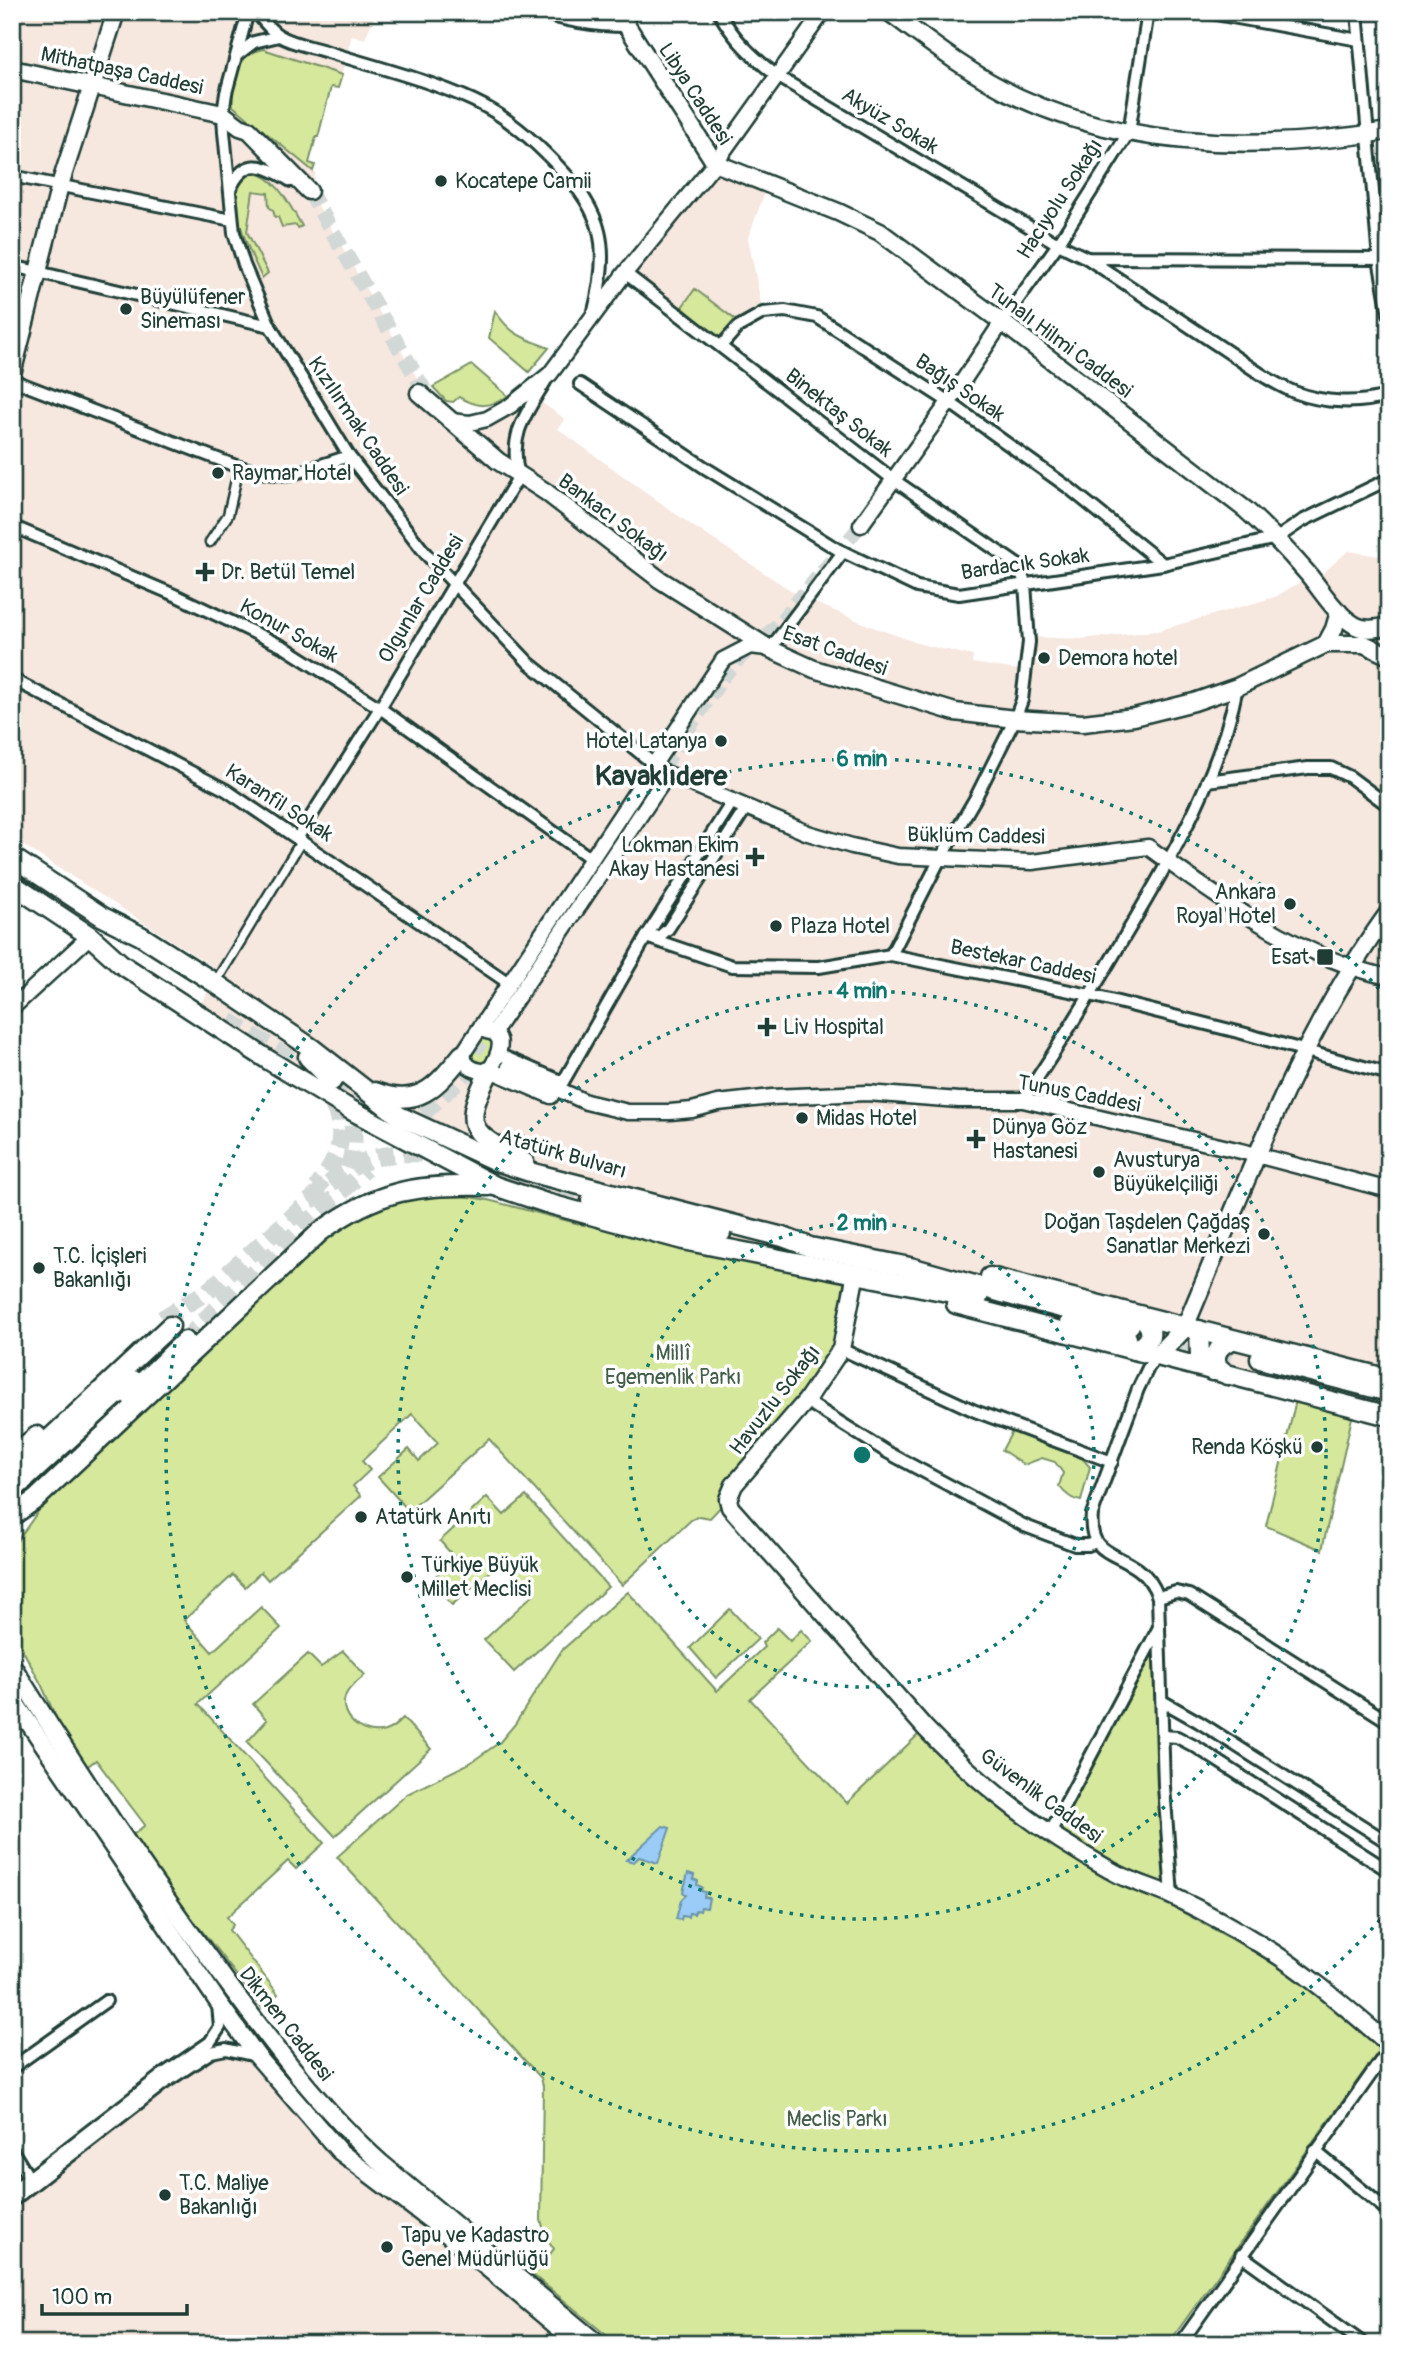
<svg xmlns="http://www.w3.org/2000/svg" width="1401" height="2356" viewBox="0 0 1401 2356" font-family="Pangolin,sans-serif">
<rect width="100%" height="100%" fill="#fff"/>
<filter id="ink" filterUnits="userSpaceOnUse"><feTurbulence type="fractalNoise" baseFrequency=".0143" numOctaves="2"/><feDisplacementMap in="SourceGraphic" scale="14" xChannelSelector="R" yChannelSelector="G"/><feConvolveMatrix kernelMatrix="1 2 1 2 8 2 1 2 1" color-interpolation-filters="sRGB"/></filter>
<g filter="url(#ink)">
<!-- built -->
<g fill="#f6e7df">
<path d="M12,12H376L365,39L352,35L338,88L331,87L309,163L315,165L313,172L316,173L311,193L424,390L463,423L535,398L565,419L558,429L694,527L801,597L873,627L920,644L973,656L972,663L1025,671L1029,637L1081,639L1157,631L1275,597L1310,576L1314,581L1348,551L1379,556L1389,553V1416L967,1308L929,1292L495,1186L195,1012L221,972L12,838Z"/>
<path d="M715,163L768,184L748,238L763,313L721,346L625,273Z"/>
<path d="M211,2052H245L301,2110L568,2336L536,2344H12V2201Z"/>
</g>
<!-- green -->
<g fill="#d5e89c" stroke="#7a9268" stroke-width="2">
<path d="M263,49L342,75L338,88L331,87L318,137H316L309,163L315,165L313,171L233,106C231,83 237,53 263,49Z"/>
<path d="M254,173C277,176 291,208 302,226L298,228L296,225L282,227L278,217H275L273,210L269,207L268,193L253,191L247,232L268,273L262,278C252,256 214,183 254,173Z"/>
<path d="M695,289L737,321L722,341L682,307Z"/>
<path d="M495,311C512,336 522,337 549,348L529,372L489,338Z"/>
<path d="M472,365L508,396C489,408 478,408 459,397L453,402L446,401L433,387Z"/>
<path d="M494,1032L490,1070L464,1061L475,1036Z"/>
<path d="M421,1194L464,1196L488,1200L584,1225L586,1222L856,1273L841,1349L728,1499L710,1518L699,1516L691,1520L622,1585L489,1439L409,1511L378,1477L409,1449L419,1461L438,1443L412,1414L362,1461L370,1470L353,1486L361,1496L268,1580L261,1572L245,1587L233,1575L184,1620L212,1652L261,1607L281,1628L198,1704L324,1843L296,1869L288,1861L227,1917L233,1925L229,1930L278,1994L262,2008L185,1909L133,1835L145,1825L96,1760L80,1772L42,1686L12,1630V1548L42,1506L151,1400L327,1238C354,1215 387,1203 421,1194Z"/>
<path d="M1296,1400L1353,1413L1322,1550L1266,1526Z"/>
<path d="M1013,1430L1033,1440L1082,1458L1090,1467L1081,1501C1072,1500 1065,1494 1059,1486L1063,1473L1055,1462L1042,1458L1024,1465L1002,1450Z"/>
<path d="M526,1496L608,1587L514,1672L484,1640L535,1593L504,1559L452,1605L430,1581L455,1558L440,1541L487,1497L504,1515Z"/>
<path d="M628,1592L717,1691L764,1647L762,1643L777,1628L790,1641L801,1630L812,1641L750,1699L847,1803L920,1733L986,1796L1045,1841L1112,1881L1168,1904L1269,1960L1301,1981L1377,2042L1378,2052L1168,2344H617L533,2275L554,2249L546,2237L541,2220L543,2086L541,2078L337,1857L407,1794L470,1763L500,1742L515,1724L562,1650Z"/>
<path d="M730,1609L758,1639L716,1678L690,1648Z"/>
<path d="M1159,1627L1172,1896L1050,1833Z"/>
<path d="M343,1651L365,1675C360,1680 352,1685 348,1691C333,1714 363,1738 385,1731C392,1729 397,1724 403,1718L431,1749L335,1836L247,1742L267,1720L253,1704L308,1654L321,1667Z"/>
</g>
<!-- water -->
<g fill="#9bccf7" stroke="#6993a9" stroke-width="2">
<path d="M663,1826L670,1828L658,1863L639,1857L634,1862L626,1860Z"/>
<path d="M688,1873L694,1875L693,1879L698,1881L697,1885L702,1887L701,1891L705,1892L704,1897L709,1898L707,1908L701,1907L700,1911L696,1910L694,1914L689,1913L688,1917L682,1916L681,1920L676,1919L681,1900L686,1895L683,1892Z"/>
</g>
<g fill="none" stroke-linecap="round" stroke-linejoin="round">
<!-- tertiary-tunnel -->
<path stroke="#d2d8d6" stroke-width="14" stroke-dasharray="14 7" stroke-linecap="butt" d="M594,871L724,676L739,659L777,625L861,525"/>
<!-- secondary-tunnel -->
<path stroke="#d2d8d6" stroke-width="16" stroke-dasharray="16 8" stroke-linecap="butt" d="M309,191L424,390"/>
<!-- primary-tunnel -->
<g stroke="#d2d8d6" stroke-width="18" stroke-dasharray="18 9" stroke-linecap="butt">
<path d="M229,1021C270,1048 345,1082 340,1139C339,1157 327,1173 317,1188"/>
<path d="M458,1072L480,1041"/>
<path d="M329,1087C350,1100 369,1108 394,1107"/>
<path d="M344,1099C356,1124 357,1149 346,1173"/>
<path d="M403,1132L465,1073L485,1064"/>
<path d="M162,1319L208,1291L336,1178C348,1170 360,1162 374,1158C433,1142 489,1169 544,1187C559,1193 575,1197 591,1201"/>
<path d="M1137,1327L1238,1354"/>
<path d="M185,1341C241,1280 306,1227 365,1169"/>
<path d="M1151,1344L1212,1360"/>
</g>
<defs>
<g id="pedestrian">
<path d="M210,542L228,515L239,467"/>
<path d="M215,983L302,840"/>
</g>
<g id="minor">
<path d="M248,12L226,93L223,114L224,132L234,233L244,265L270,326L349,456L426,554L529,663L655,765L668,774"/>
<path d="M256,12C263,20 269,29 278,35C292,44 313,47 328,52C376,67 429,80 474,101C507,116 533,140 558,166C604,213 610,247 594,311"/>
<path d="M539,12C568,22 596,26 626,26"/>
<path d="M719,12C733,39 753,57 777,76L1058,244L1087,258L1389,259"/>
<path d="M1204,12L1359,40"/>
<path d="M1357,12L1379,259L1389,314"/>
<path d="M237,55L254,42L279,36"/>
<path d="M12,176L232,220"/>
<path d="M230,190C245,155 264,165 291,181"/>
<path d="M1087,258C1130,287 1173,315 1216,344C1241,360 1267,381 1294,392C1323,403 1360,405 1389,395"/>
<path d="M12,266L270,326"/>
<path d="M625,273L894,480L1018,565L1025,583L1029,642L1022,700L1015,719L976,797L940,859L891,955"/>
<path d="M1002,322L1058,244L1129,132L1148,12"/>
<path d="M721,346L738,327L763,313L785,311L817,317L949,402L1069,488L1163,564"/>
<path d="M12,380L236,466C255,471 274,476 293,474L349,456"/>
<path d="M580,384L707,469L837,549L917,587L959,594L1163,564L1277,538L1302,521L1389,479"/>
<path d="M12,526L177,596L284,647L380,708L593,860"/>
<path d="M770,649L843,552"/>
<path d="M12,679L226,790L510,984"/>
<path d="M1207,781L1308,768H1331L1350,777L1389,806"/>
<path d="M298,837L380,708L519,476C508,436 525,415 545,382"/>
<path d="M646,937L732,966L819,967L891,955L1090,995L1242,1033L1389,1074"/>
<path d="M648,937L660,936L668,929L746,808"/>
<path d="M498,1054L563,1082L646,937L732,802"/>
<path d="M1023,1100C1062,1041 1099,981 1135,919C1177,848 1221,770 1237,687"/>
<path d="M841,1349L975,1411L1112,1462"/>
<path d="M1157,1356L1148,1368L1138,1389L1092,1514C1088,1554 1113,1551 1138,1569C1148,1576 1154,1586 1158,1597L1164,1786L1172,1896"/>
<path d="M806,1401L887,1452L1025,1526L1075,1545H1088L1096,1542"/>
<path d="M1158,1597L1176,1592L1189,1595L1389,1722"/>
<path d="M1162,1701L1199,1722L1389,1843"/>
<path d="M1163,1736L1177,1737L1196,1747L1389,1871"/>
<path d="M1050,1833L1158,1629"/>
<path d="M12,2068L106,2001"/>
<path d="M12,2150L29,2178"/>
<path d="M1315,2151L1389,2212"/>
<path d="M12,2191L162,2075L210,2042L220,2027L218,2005"/>
<path d="M12,2201L163,2084L211,2052L226,2049L256,2056"/>
<path d="M1241,2255L1364,2344"/>
<path d="M1180,2344L1389,2049"/>
</g>
<g id="tertiary">
<path d="M450,421L470,423L487,419L510,406L550,374L625,273L715,163L823,12"/>
<path d="M861,525L949,402L1002,322"/>
<path d="M12,1008L90,936"/>
<path d="M486,1031C509,1034 498,1056 490,1070"/>
<path d="M494,1032L668,774L808,833L852,846L898,856L1032,862L1148,847C1218,898 1303,960 1389,977"/>
<path d="M509,1067L586,1102L628,1112H670L692,1110L718,1103L772,1097L867,1093L959,1100H1023L1241,1151L1389,1190"/>
<path d="M551,1096L490,1070C477,1073 466,1068 462,1055L723,660L750,646L767,648"/>
</g>
<g id="secondary">
<path d="M618,12L715,163L838,212L880,232L1002,322L1246,510C1268,530 1288,551 1308,574C1322,591 1336,615 1356,626C1366,631 1378,628 1389,626"/>
<path d="M889,12C930,43 971,75 1018,97C1131,150 1267,150 1389,131"/>
<path d="M12,69L223,114L240,127L249,130L309,191"/>
<path d="M12,374L60,185L116,12"/>
<path d="M419,393L498,461L546,492L659,579L770,649L814,669L955,712L1015,719L1083,723L1134,717L1194,702L1237,687L1326,644H1364L1389,656"/>
<path d="M1326,644L1334,629L1339,612"/>
<path d="M856,1273L841,1349L806,1401L734,1485L728,1499L730,1507L925,1728C979,1785 1041,1832 1110,1870C1130,1882 1153,1887 1174,1897C1203,1911 1231,1926 1258,1943C1305,1971 1347,2008 1389,2044"/>
<path d="M1185,1327C1245,1186 1298,1036 1389,912"/>
<path d="M12,1665C78,1772 148,1876 223,1977C272,2043 320,2108 381,2163L598,2344"/>
<path d="M12,1698L218,2002L257,2056L339,2151L435,2224L578,2344"/>
</g>
<g id="primary">
<path d="M12,857L103,917L141,936L215,983L313,1049L399,1116L496,1161L533,1173L783,1237L810,1247L910,1267L1017,1297L1130,1325"/>
<path d="M12,884L90,936L121,964L270,1061L351,1110L495,1186L546,1203L683,1240L978,1298"/>
<path d="M308,1057L332,1081"/>
<path d="M490,1070C460,1129 470,1132 524,1162"/>
<path d="M375,1092C418,1109 436,1087 462,1055"/>
<path d="M591,1201L721,1233"/>
<path d="M990,1277L1389,1379"/>
<path d="M956,1304L1389,1416"/>
<path d="M1070,1323L1127,1338"/>
<path d="M1199,1330L1200,1356L1212,1371"/>
<path d="M1134,1350C1152,1342 1156,1331 1142,1317"/>
<path d="M1157,1356L1185,1327"/>
<path d="M1260,1359L1389,1392"/>
<path d="M1227,1375L1217,1366C1213,1353 1220,1344 1233,1340"/>
<path d="M129,1395L185,1341"/>
<path d="M12,1456L37,1436"/>
<path d="M12,1474L170,1326"/>
<path d="M12,1491L133,1380"/>
<path d="M12,1516L36,1499L320,1232C378,1189 419,1184 489,1186"/>
</g>
</defs>
<!-- pedestrian casing -->
<use href="#pedestrian" stroke="#1f3d34" stroke-width="13"/>
<!-- minor casing -->
<use href="#minor" stroke="#1f3d34" stroke-width="16"/>
<!-- tertiary casing -->
<use href="#tertiary" stroke="#1f3d34" stroke-width="19"/>
<!-- secondary casing -->
<use href="#secondary" stroke="#1f3d34" stroke-width="21"/>
<!-- primary casing -->
<use href="#primary" stroke="#1f3d34" stroke-width="23"/>
<!-- pedestrian -->
<use href="#pedestrian" stroke="#fff" stroke-width="8"/>
<!-- minor -->
<use href="#minor" stroke="#fff" stroke-width="10"/>
<!-- tertiary -->
<use href="#tertiary" stroke="#fff" stroke-width="14"/>
<!-- secondary -->
<use href="#secondary" stroke="#fff" stroke-width="16"/>
<!-- primary -->
<use href="#primary" stroke="#fff" stroke-width="18"/>
</g>
</g>
<!-- distance rings -->
<g fill="none" stroke="#0f766e" stroke-width="3.5" stroke-dasharray="3.5 7">
<circle cx="862" cy="1455" r="232"/>
<circle cx="862" cy="1455" r="464"/>
<path d="M1387 1912A696 696 0 1 1 1387 998"/>
</g>
<!-- markers -->
<g fill="#1f3d34" stroke="#fff" stroke-width="2.5">
<circle cx="441" cy="181" r="7"/>
<circle cx="126" cy="309" r="7"/>
<circle cx="218" cy="473" r="7"/>
<path d="M201.5 561.5h7v7h7v7h-7v7h-7v-7h-7v-7h7z"/>
<circle cx="1044" cy="658" r="7"/>
<circle cx="721" cy="741" r="7"/>
<path d="M751.5 846.5h7v7h7v7h-7v7h-7v-7h-7v-7h7z"/>
<circle cx="1290" cy="904" r="7"/>
<circle cx="776" cy="926" r="7"/>
<rect x="1316" y="948" width="18" height="18" rx="3.5"/>
<path d="M763.5 1016.5h7v7h7v7h-7v7h-7v-7h-7v-7h7z"/>
<circle cx="802" cy="1118" r="7"/>
<path d="M972.5 1128.5h7v7h7v7h-7v7h-7v-7h-7v-7h7z"/>
<circle cx="1099" cy="1172" r="7"/>
<circle cx="1264" cy="1234" r="7"/>
<circle cx="39" cy="1268" r="7"/>
<circle cx="1317" cy="1447" r="7"/>
<circle cx="361" cy="1517" r="7"/>
<circle cx="407" cy="1577" r="7"/>
<circle cx="165" cy="2195" r="7"/>
<circle cx="387" cy="2247" r="7"/>
</g>
<g text-anchor="middle" dominant-baseline="central" stroke-width="7" stroke-linejoin="round" paint-order="stroke">
<!-- street labels -->
<g font-size="21" fill="#1f3d34" stroke="#fff">
<text transform="translate(122 71) rotate(12)">Mithatpaşa Caddesi</text>
<text transform="translate(695 94) rotate(57)">Libya Caddesi</text>
<text transform="translate(890 121) rotate(31)">Akyüz Sokak</text>
<text transform="translate(1060 199) rotate(-57)">Hacıyolu Sokağı</text>
<text transform="translate(1060 341) rotate(37)">Tunalı Hilmi Caddesi</text>
<text transform="translate(960 388) rotate(34)">Bağış Sokak</text>
<text transform="translate(839 413) rotate(38)">Binektaş Sokak</text>
<text transform="translate(358 426) rotate(56)">Kızılırmak Caddesi</text>
<text transform="translate(613 518) rotate(37)">Bankacı Sokağı</text>
<text transform="translate(1025 564) rotate(-8)">Bardacık Sokak</text>
<text transform="translate(421 599) rotate(-59)">Olgunlar Caddesi</text>
<text transform="translate(289 631) rotate(29)">Konur Sokak</text>
<text transform="translate(835 651) rotate(20)">Esat Caddesi</text>
<text transform="translate(279 803) rotate(33)">Karanfil Sokak</text>
<text transform="translate(976 836) rotate(1)">Büklüm Caddesi</text>
<text transform="translate(1023 962) rotate(12)">Bestekar Caddesi</text>
<text transform="translate(1079 1094) rotate(11)">Tunus Caddesi</text>
<text transform="translate(563 1154) rotate(16)">Atatürk Bulvarı</text>
<text transform="translate(775 1400) rotate(-52)">Havuzlu Sokağı</text>
<text transform="translate(1041 1796) rotate(36)">Güvenlik Caddesi</text>
<text transform="translate(286 2024) rotate(52)">Dikmen Caddesi</text>
</g>
<!-- poi labels -->
<g font-size="21" fill="#1f3d34" stroke="#fff" text-anchor="start">
<text x="455" y="181">Kocatepe Camii</text>
<text x="140" y="297">Büyülüfener<tspan x="140" dy="24">Sineması</tspan></text>
<text x="232" y="473">Raymar Hotel</text>
<text x="221" y="572">Dr. Betül Temel</text>
<text x="1058" y="658">Demora hotel</text>
<text x="707" y="741" text-anchor="end">Hotel Latanya</text>
<text x="739" y="845" text-anchor="end">Lokman Ekim<tspan x="739" dy="24">Akay Hastanesi</tspan></text>
<text x="1276" y="892" text-anchor="end">Ankara<tspan x="1276" dy="24">Royal Hotel</tspan></text>
<text x="790" y="926">Plaza Hotel</text>
<text x="1309" y="957" text-anchor="end">Esat</text>
<text x="783" y="1027">Liv Hospital</text>
<text x="816" y="1118">Midas Hotel</text>
<text x="992" y="1127">Dünya Göz<tspan x="992" dy="24">Hastanesi</tspan></text>
<text x="1113" y="1160">Avusturya<tspan x="1113" dy="24">Büyükelçiliği</tspan></text>
<text x="1250" y="1222" text-anchor="end">Doğan Taşdelen Çağdaş<tspan x="1250" dy="24">Sanatlar Merkezi</tspan></text>
<text x="53" y="1256">T.C. İçişleri<tspan x="53" dy="24">Bakanlığı</tspan></text>
<text x="1303" y="1447" text-anchor="end">Renda Köşkü</text>
<text x="375" y="1517">Atatürk Anıtı</text>
<text x="421" y="1565">Türkiye Büyük<tspan x="421" dy="24">Millet Meclisi</tspan></text>
<text x="179" y="2183">T.C. Maliye<tspan x="179" dy="24">Bakanlığı</tspan></text>
<text x="401" y="2235">Tapu ve Kadastro<tspan x="401" dy="24">Genel Müdürlüğü</tspan></text>
</g>
<!-- park labels -->
<g font-size="21" fill="#435f49" stroke="#fff">
<text x="673" y="1353">Millî<tspan x="673" dy="24">Egemenlik Parkı</tspan></text>
<text x="837" y="2119">Meclis Parkı</text>
</g>
<!-- district labels -->
<g font-size="28" font-weight="bold" fill="#1f3d34" stroke="#fff">
<text x="661" y="776">Kavaklıdere</text>
</g>
</g>
<circle cx="862" cy="1455" r="10" fill="#0f766e" stroke="#fff" stroke-width="3.5"/>
<g font-size="21" text-anchor="middle" font-weight="bold" fill="#0f766e" stroke="#fff" stroke-width="7" stroke-linejoin="round" paint-order="stroke">
<text x="862" y="766">6 min</text>
<text x="862" y="998">4 min</text>
<text x="862" y="1230">2 min</text>
</g>
<!-- margin -->
<rect width="1401" height="2356" fill="none" stroke="#fff" stroke-width="42"/>
<rect x="21" y="21" width="1359" height="2314" fill="none" stroke="#1f3d34" stroke-width="2.5" filter="url(#ink)"/>
<!-- scale -->
<path d="M42 2304v10h145v-10" fill="none" stroke="#1f3d34" stroke-width="3.5"/>
<text x="52" y="2304" font-size="21" fill="#1f3d34" stroke="#ffffff" stroke-width="5" paint-order="stroke">100 m</text>
</svg>
